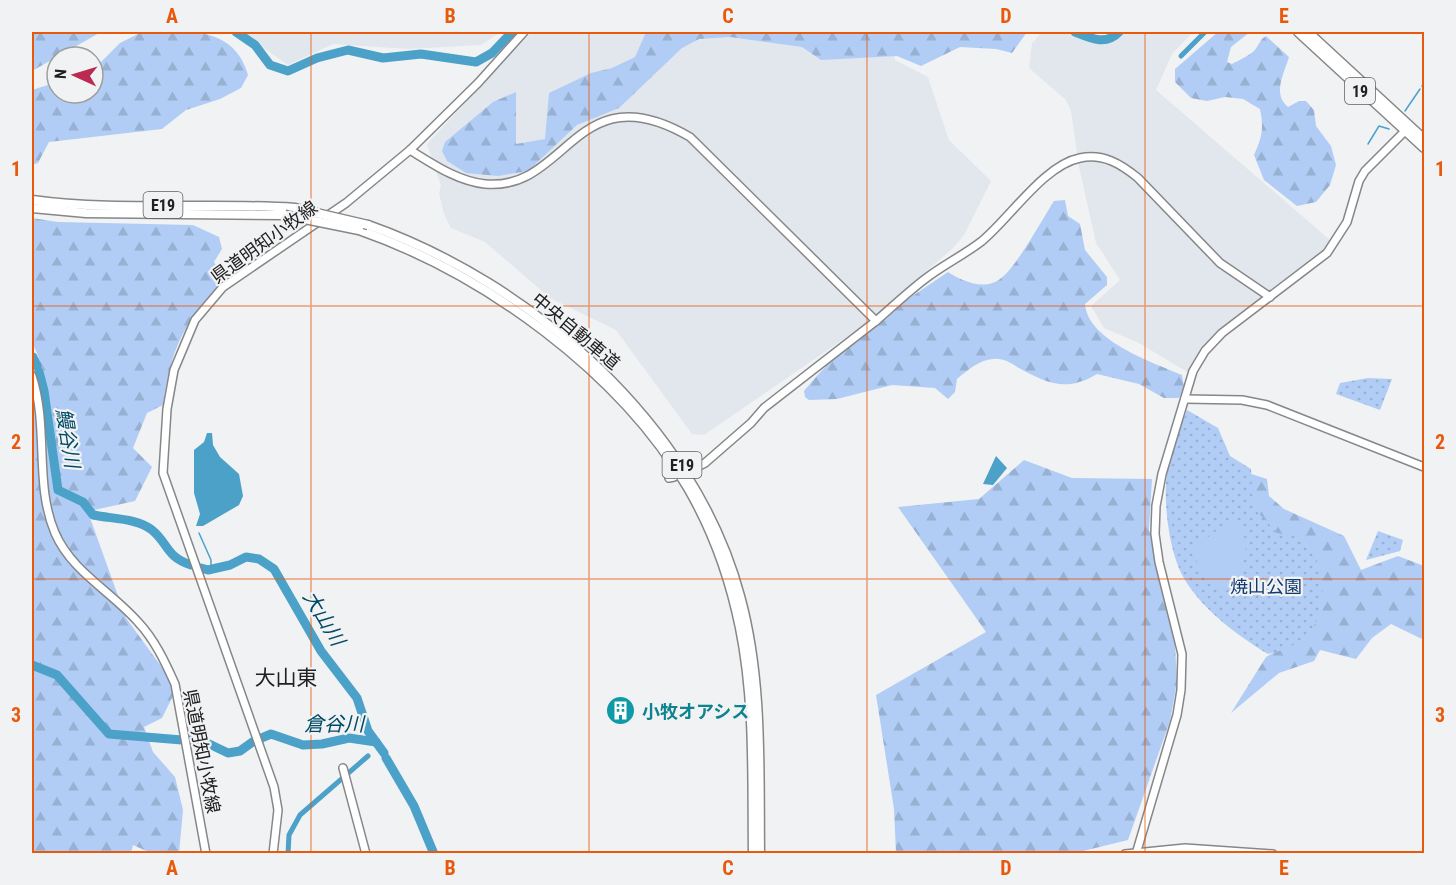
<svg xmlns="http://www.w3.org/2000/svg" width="1456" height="885" viewBox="0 0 1456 885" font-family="'Roboto Condensed','Noto Sans JP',sans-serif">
<defs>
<pattern id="forest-firs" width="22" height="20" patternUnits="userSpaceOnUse" patternTransform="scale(1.5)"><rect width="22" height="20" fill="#b1cdf5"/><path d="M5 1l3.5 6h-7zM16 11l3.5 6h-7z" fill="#98b0d2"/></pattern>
<pattern id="park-dots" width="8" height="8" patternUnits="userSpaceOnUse" patternTransform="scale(1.5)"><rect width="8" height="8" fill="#b1cdf5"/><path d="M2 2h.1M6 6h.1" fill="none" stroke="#98b0d2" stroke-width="1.8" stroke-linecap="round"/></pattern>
</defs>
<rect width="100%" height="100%" fill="#f1f2f3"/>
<!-- built -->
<g fill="#e2e7ee">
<path d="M241,32H501L481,45L408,49L333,44L288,65Z"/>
<path d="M531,32H892L895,60L928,77L949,140L991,181L964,235L953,248L864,325L704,435L692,434L616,330L550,298L485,242L451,228L444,214L439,193L441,186L427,144Z"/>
<path d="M1042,32H1073L1097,42L1114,39L1121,32H1193L1172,54L1156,90L1331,241L1325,250L1210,340L1189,373L1139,343L1104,328L1091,306L1120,280L1096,243L1079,167L1071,111L1066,100L1029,68L1032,43Z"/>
</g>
<!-- forest -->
<g fill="url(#forest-firs)">
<path d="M32,32H101L32,71Z"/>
<path d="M142,32C184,31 234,24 248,75L241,88L220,99L186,110L162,129L49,142L38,163L32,165V90L57,82V93H93V70L120,43Z"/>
<path d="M646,32H1027L1012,53L996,49L960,47L921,66L897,56L821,60L802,47L730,37L699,39L682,48L619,108L577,125L528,171L498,176L466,173L447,161L442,151L445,142L493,102L516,92V144L545,139L549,93L591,73L612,68L635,57Z"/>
<path d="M1218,32H1250L1231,47L1227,62L1232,64C1239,60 1247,57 1254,51C1259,46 1259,40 1266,36L1289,57C1284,74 1272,94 1288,107L1299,101H1306L1314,110L1316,126L1331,146L1336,165L1330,185L1316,202L1297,206L1264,180L1254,155C1262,138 1264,128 1260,109L1243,99L1225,97L1207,101L1191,98L1175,82V69Z"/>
<path d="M1065,200L1068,216L1080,224L1085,250L1107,277V285L1085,304C1088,341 1152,362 1182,375L1184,387L1179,398H1164L1139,384L1097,374C1067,392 1048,384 1019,368C1011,363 1003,358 993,359C979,360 968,370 957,379L955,392L948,399L935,388L892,385L837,399L809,400L805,397L804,391C843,343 897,306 948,272C960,280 982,290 997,281C1015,271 1041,221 1054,201Z"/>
<path d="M32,218L58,222L193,225L219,237L222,249L214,262L225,280C185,319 170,350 163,405L147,413L133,448L152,467L135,501L94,510L84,501L126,618L166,673L175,692L162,718L144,727L153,752L175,777L183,810L179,853H151L133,845L131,853H32V354L39,358L32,342Z"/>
<path d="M1024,460L1072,478L1152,479L1149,529L1175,645L1177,682L1170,721L1128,840L1071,854L896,853L894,809L876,695L986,632L898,507L979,499Z"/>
<path d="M1242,471L1267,479L1269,496L1284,509L1344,536L1361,570L1398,556L1424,566V640L1391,624L1372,638L1356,659L1320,650L1314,661L1279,673L1231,713L1266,657L1298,638L1252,534Z"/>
</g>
<!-- park -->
<g fill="url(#park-dots)">
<path d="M1368,378L1392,379L1380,410L1336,394L1340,383Z"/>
<path d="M1187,410L1218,428L1230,456L1251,469L1253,507L1277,533L1308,539C1332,588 1331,641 1268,654C1237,635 1204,611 1185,580C1169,554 1163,503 1167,472C1170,452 1180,430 1187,410Z"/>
<path d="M1378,531L1403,540L1400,551L1366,560Z"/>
</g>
<!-- pitch -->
<path fill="#b1cdf5" d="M1231,519C1259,538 1242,579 1221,596L1193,556L1192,550Z"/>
<!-- water -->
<g fill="#4ca1c9">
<path d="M207,433H212L213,445L220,457L239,474L243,496L239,505L203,526H196L200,514L194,493V450L204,442Z"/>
<path d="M996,456L1007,468L993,485L983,484Z"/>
</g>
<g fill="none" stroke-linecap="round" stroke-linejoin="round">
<!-- stream -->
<g stroke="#4ca1c9" stroke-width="1.5">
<path d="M1422,86L1424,82"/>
<path d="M1405,111L1420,89"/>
<path d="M1368,144L1379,126L1389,129"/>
<path d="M199,533L211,560V570"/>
</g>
<!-- canal -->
<g stroke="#4ca1c9" stroke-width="5">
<path d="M1181,56L1205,32"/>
<path d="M288,854L289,835L300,815L368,756"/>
</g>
<!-- river -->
<g stroke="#4ca1c9" stroke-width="9">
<path d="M236,32L255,45L270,65L288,71L317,58L348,50L383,58L421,54L476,62L492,53L512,32"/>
<path d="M1075,32C1090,38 1106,46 1119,32"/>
<path d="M33,357L37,366"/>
<path d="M39,372L44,391L58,490L83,502L93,515C112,519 137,518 152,530C169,544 165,556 191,565"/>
<path d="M201,568L208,570L230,565L246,557L259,559L274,569L321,651L357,698L368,731L384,753"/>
<path d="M32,665L57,675L109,734L182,740"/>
<path d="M191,740L205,742L228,753L240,751L254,741L271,734L303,745L322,744L349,738L376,742"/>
<path d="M386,758L414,806L434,854"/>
</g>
<defs>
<g id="secondary">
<path d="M410,150C433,164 457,181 485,184C568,192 576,70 690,137L876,321C892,307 908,292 925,279C943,265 964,255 982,241C1010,218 1044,165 1080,158C1103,153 1121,164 1138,178L1220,263L1270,297"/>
<path d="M32,376C49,427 34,484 55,533C72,572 111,591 138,622C155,640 165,662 175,684L206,854"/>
<path d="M1185,399L1242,400L1267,405L1424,467"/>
<path d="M697,467L705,463L751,423L764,408L876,321"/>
<path d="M669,478L674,477"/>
<path d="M343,768L366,854"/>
<path d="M273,854L278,810L274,787L163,473L167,409L174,370L195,320L223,287L346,203L410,150L478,83L524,32"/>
<path d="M1125,854L1185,848L1273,854"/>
<path d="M1136,854L1177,715L1181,690L1182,654L1159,562L1155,534L1156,506L1162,474L1193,371L1205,351L1222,333L1327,253L1347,222L1359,181L1365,171L1407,129"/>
</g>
<g id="highway">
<path d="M1298,32L1424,148"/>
<path d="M1308,32L1424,139"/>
<path d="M32,200C118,212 207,202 295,208"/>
<path d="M32,208L86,213L285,215"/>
<path d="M368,225C532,283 694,424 740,596C763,679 759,768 760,854"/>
<path d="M359,230C485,274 620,372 688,488C713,531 730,579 740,628C755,701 752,779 753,854"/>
</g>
</defs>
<!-- secondary casing -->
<use href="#secondary" stroke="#868788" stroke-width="10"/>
<!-- highway casing -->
<use href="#highway" stroke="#868788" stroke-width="11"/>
<!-- secondary -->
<use href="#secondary" stroke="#fff" stroke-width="7"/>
<!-- highway -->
<use href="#highway" stroke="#fff" stroke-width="8"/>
<defs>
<g id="highway-bridge">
<path d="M295,208L368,225"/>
<path d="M285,215L359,230"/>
</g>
</defs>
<!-- highway-bridge casing -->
<use href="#highway-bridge" stroke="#868788" stroke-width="11" stroke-linecap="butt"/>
<!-- highway-bridge -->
<use href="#highway-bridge" stroke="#fff" stroke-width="8"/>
</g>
<!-- grid -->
<path fill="none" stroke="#e8590c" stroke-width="1.5" stroke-opacity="0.55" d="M311,32V854M589,32V854M867,32V854M1145,32V854M32,306H1424M32,579H1424"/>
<!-- icons -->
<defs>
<symbol id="building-disc" viewBox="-11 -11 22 22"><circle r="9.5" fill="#0f9aa8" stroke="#f1f2f3"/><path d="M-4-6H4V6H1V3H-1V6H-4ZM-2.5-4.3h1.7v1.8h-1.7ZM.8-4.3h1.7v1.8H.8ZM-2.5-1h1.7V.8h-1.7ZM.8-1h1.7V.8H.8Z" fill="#fff"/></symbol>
</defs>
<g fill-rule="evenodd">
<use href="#building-disc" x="604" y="694" width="33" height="33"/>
</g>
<g text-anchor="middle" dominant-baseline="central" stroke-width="4.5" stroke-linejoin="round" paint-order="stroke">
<!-- shield labels -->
<g fill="#f1f2f3" stroke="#5f6061" stroke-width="1.5">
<rect x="1345" y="78" width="30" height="26" rx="4.5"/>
<rect x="143.5" y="192" width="39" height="26" rx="4.5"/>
<rect x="662.5" y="452" width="39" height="26" rx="4.5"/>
</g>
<g font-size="16" font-weight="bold" fill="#212122">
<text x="1360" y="91">19</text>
<text x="163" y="205">E19</text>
<text x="682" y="465">E19</text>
</g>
<!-- street labels -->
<g font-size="18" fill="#212122" stroke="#f1f2f3">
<text transform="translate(264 242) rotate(-36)">県道明知小牧線</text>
<text transform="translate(576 331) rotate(40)">中央自動車道</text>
<text transform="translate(202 751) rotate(79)">県道明知小牧線</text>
</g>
<!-- park labels -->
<g font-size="18" fill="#10396f" stroke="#f1f2f3">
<text x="1266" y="586">焼山公園</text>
</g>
<!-- culture labels -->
<g font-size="18" font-weight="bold" fill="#0d838f" stroke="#f1f2f3" text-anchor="start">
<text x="642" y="711">小牧オアシス</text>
</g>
<!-- water labels -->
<g font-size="20" font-style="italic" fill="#004a65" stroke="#f1f2f3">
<text transform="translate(68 438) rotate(81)">鰻谷川</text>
<text transform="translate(324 618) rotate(59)">大山川</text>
<text x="334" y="724">倉谷川</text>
</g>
<!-- quarter labels -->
<g font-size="21" fill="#212122" stroke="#f1f2f3">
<text x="286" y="678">大山東</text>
</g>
</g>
<!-- border -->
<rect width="1456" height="885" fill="none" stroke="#f1f2f3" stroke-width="66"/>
<!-- north arrow -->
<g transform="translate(75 75) rotate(274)"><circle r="28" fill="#f1f2f3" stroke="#9e9e9f" stroke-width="1.5"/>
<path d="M0-4.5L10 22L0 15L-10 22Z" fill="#ba2a52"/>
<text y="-9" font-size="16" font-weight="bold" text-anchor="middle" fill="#212122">N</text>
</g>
<rect x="33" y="33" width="1390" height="819" fill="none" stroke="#e8590c" stroke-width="2"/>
<g font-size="20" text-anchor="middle" font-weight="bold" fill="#e8590c">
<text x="172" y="23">A</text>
<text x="450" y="23">B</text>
<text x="728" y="23">C</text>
<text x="1006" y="23">D</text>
<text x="1284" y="23">E</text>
<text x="16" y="176">1</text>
<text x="1440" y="176">1</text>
<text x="16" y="449">2</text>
<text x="1440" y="449">2</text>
<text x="16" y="722">3</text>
<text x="1440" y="722">3</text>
<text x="172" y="875">A</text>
<text x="450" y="875">B</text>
<text x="728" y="875">C</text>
<text x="1006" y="875">D</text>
<text x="1284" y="875">E</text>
</g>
</svg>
